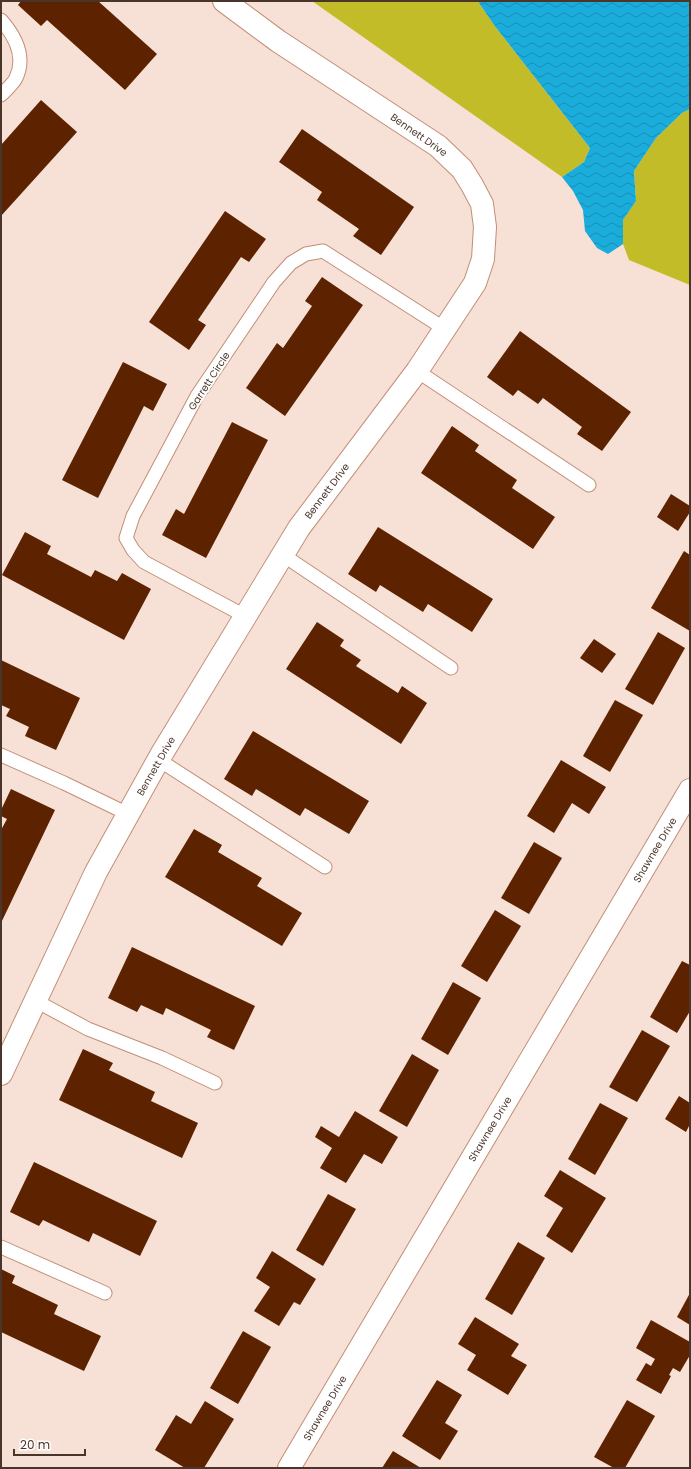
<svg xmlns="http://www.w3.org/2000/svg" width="691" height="1469" viewBox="0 0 691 1469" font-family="Poppins,sans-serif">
<defs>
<pattern id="water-waves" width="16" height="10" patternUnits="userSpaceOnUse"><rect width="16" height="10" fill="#1aacda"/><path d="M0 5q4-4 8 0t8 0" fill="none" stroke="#198db1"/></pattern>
</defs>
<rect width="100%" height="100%" fill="#f7e0d6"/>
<!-- grass -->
<g fill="#c3bc29">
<path d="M312,1H479V3L494,25L590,148L584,162L562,177Z"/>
<path d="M690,109V285L629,260L623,244V220L636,201L634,171L656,138L682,113Z"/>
</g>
<!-- water -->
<path fill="url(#water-waves)" d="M479,1H690V109L682,113L656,138L634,171L636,201L623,220V244L608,254L597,248L585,231L583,210L573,191L562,177L584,162L590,148L494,25L479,3Z"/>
<!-- building -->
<g fill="#5d2300">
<path d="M21,1H98L157,54L125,90L47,20L41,26L18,5Z"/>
<path d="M41,100L77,132L1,216V145Z"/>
<path d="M302,129L414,207L381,255L353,236L359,229L317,200L322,192L279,162Z"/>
<path d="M225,211L266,239L249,262L241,257L198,320L206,325L189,350L149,322Z"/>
<path d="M322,277L363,305L285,416L246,388L277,343L283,348L312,306L305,301Z"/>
<path d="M520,331L631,412L602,451L577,434L582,427L543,398L538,404L518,390L513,396L487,377Z"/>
<path d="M123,362L167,384L153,411L144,406L98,498L62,480Z"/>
<path d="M232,422L268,440L206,558L162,535L176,509L184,514Z"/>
<path d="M452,426L479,445L475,451L517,480L512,488L555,517L533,549L421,473Z"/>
<path d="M671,494L690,506V512L678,531L657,517Z"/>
<path d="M378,527L493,599L472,632L428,604L423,612L380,585L376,592L348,574Z"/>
<path d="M25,532L51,546L47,554L91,577L95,570L117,581L122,573L151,589L124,640L2,575Z"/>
<path d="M684,551L690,555V631L651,608Z"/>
<path d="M317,622L344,640L340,646L361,660L356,666L398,693L402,686L427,703L401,744L286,669Z"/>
<path d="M658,632L685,648L653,705L625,689Z"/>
<path d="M594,639L616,654L602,673L580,658Z"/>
<path d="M1,660L80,698L56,750L25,736L29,727L6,716L10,709L1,705Z"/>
<path d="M615,700L643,715L610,772L583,756Z"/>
<path d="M253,731L369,801L349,834L305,808L300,816L256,789L252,796L224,779Z"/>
<path d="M561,760L606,787L589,814L572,803L554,833L527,816Z"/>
<path d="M11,789L55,810L1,923V830L7,819L1,816V810Z"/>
<path d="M194,829L222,845L218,852L262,878L257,886L302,913L282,946L165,877Z"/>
<path d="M534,842L562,858L529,914L501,898Z"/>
<path d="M495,910L521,926L487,982L461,966Z"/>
<path d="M132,947L255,1006L234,1050L207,1037L211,1030L166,1008L163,1015L141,1005L137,1012L108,998Z"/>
<path d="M682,961L690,965V1011L677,1033L650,1017Z"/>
<path d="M453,982L481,998L448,1055L421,1039Z"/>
<path d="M642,1030L670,1046L637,1102L609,1087Z"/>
<path d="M83,1049L113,1063L109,1070L155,1092L151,1101L198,1123L182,1158L59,1100Z"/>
<path d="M412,1054L439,1070L407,1127L379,1111Z"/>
<path d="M679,1096L690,1103V1124L686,1132L665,1119Z"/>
<path d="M600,1103L628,1118L595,1175L568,1159Z"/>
<path d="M355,1111L398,1137L382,1164L364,1154L346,1183L320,1168L332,1148L315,1137L321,1126L339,1137Z"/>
<path d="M34,1162L157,1221L140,1256L93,1233L89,1242L43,1220L39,1226L10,1212Z"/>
<path d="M560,1170L606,1198L572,1253L546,1236L563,1208L544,1196Z"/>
<path d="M328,1194L356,1209L323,1266L296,1250Z"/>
<path d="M518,1242L545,1258L512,1315L485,1299Z"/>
<path d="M272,1251L316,1279L300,1305L294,1302L279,1326L254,1311L270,1287L256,1278Z"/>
<path d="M1,1269L15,1276L12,1283L58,1305L54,1314L101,1336L84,1371L1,1332Z"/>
<path d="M690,1293V1325L677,1317Z"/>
<path d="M475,1317L519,1344L511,1356L527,1365L508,1395L467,1370L476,1355L458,1344Z"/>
<path d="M651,1320L690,1342V1355L680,1372L673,1368L669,1375L671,1376L661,1394L636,1380L646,1363L651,1366L655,1359L636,1348Z"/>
<path d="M243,1331L271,1347L238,1404L210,1388Z"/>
<path d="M437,1380L462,1395L445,1423L458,1431L440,1460L402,1436Z"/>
<path d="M627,1400L655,1416L625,1468H614L594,1457Z"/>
<path d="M205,1401L234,1419L204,1468H185L155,1450L176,1415L191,1424Z"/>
<path d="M393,1451L421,1468H382Z"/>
</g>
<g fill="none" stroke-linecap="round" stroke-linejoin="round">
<defs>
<g id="lane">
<path d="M1,20C15,36 26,57 16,78C13,84 6,90 1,95"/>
<path d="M417,371L589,485"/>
<path d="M283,555L451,668"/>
<path d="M245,616L144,562L133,550L126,538L133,516L197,396L274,282L291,263L306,254L323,251L445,329"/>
<path d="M1,755L64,783L128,814"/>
<path d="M159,760L325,867"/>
<path d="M36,1001L88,1029L162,1058L215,1083"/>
<path d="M1,1247L105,1293"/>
</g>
<g id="street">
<path d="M1,1074L96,872L161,755L299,528L417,371L475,283L483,259L485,227L482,204L472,185L462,169L438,146L278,41L224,1"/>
<path d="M289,1468L690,790"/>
</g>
</defs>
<!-- lane casing -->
<use href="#lane" stroke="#c28e75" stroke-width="15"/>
<!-- street casing -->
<use href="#street" stroke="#c28e75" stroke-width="24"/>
<!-- lane -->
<use href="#lane" stroke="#fff" stroke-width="13"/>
<!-- street -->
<use href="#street" stroke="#fff" stroke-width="22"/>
</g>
<g text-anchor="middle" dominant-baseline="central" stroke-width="4" stroke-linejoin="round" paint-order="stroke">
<!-- street labels -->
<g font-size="10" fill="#4a352a" stroke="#fff">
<text transform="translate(419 135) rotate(35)">Bennett Drive</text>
<text transform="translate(209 381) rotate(-57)">Garrett Circle</text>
<text transform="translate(327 491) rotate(-53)">Bennett Drive</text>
<text transform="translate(156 766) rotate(-60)">Bennett Drive</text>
<text transform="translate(655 850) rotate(-59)">Shawnee Drive</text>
<text transform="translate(490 1129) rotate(-59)">Shawnee Drive</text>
<text transform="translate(325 1408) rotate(-59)">Shawnee Drive</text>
</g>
</g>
<!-- border -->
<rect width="691" height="1469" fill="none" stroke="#4a352a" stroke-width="4"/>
<!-- scale -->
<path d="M14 1449v6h71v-6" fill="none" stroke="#4a352a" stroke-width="2"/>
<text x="20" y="1449" font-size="12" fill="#4a352a" stroke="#ffffff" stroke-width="3" paint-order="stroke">20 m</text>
</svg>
